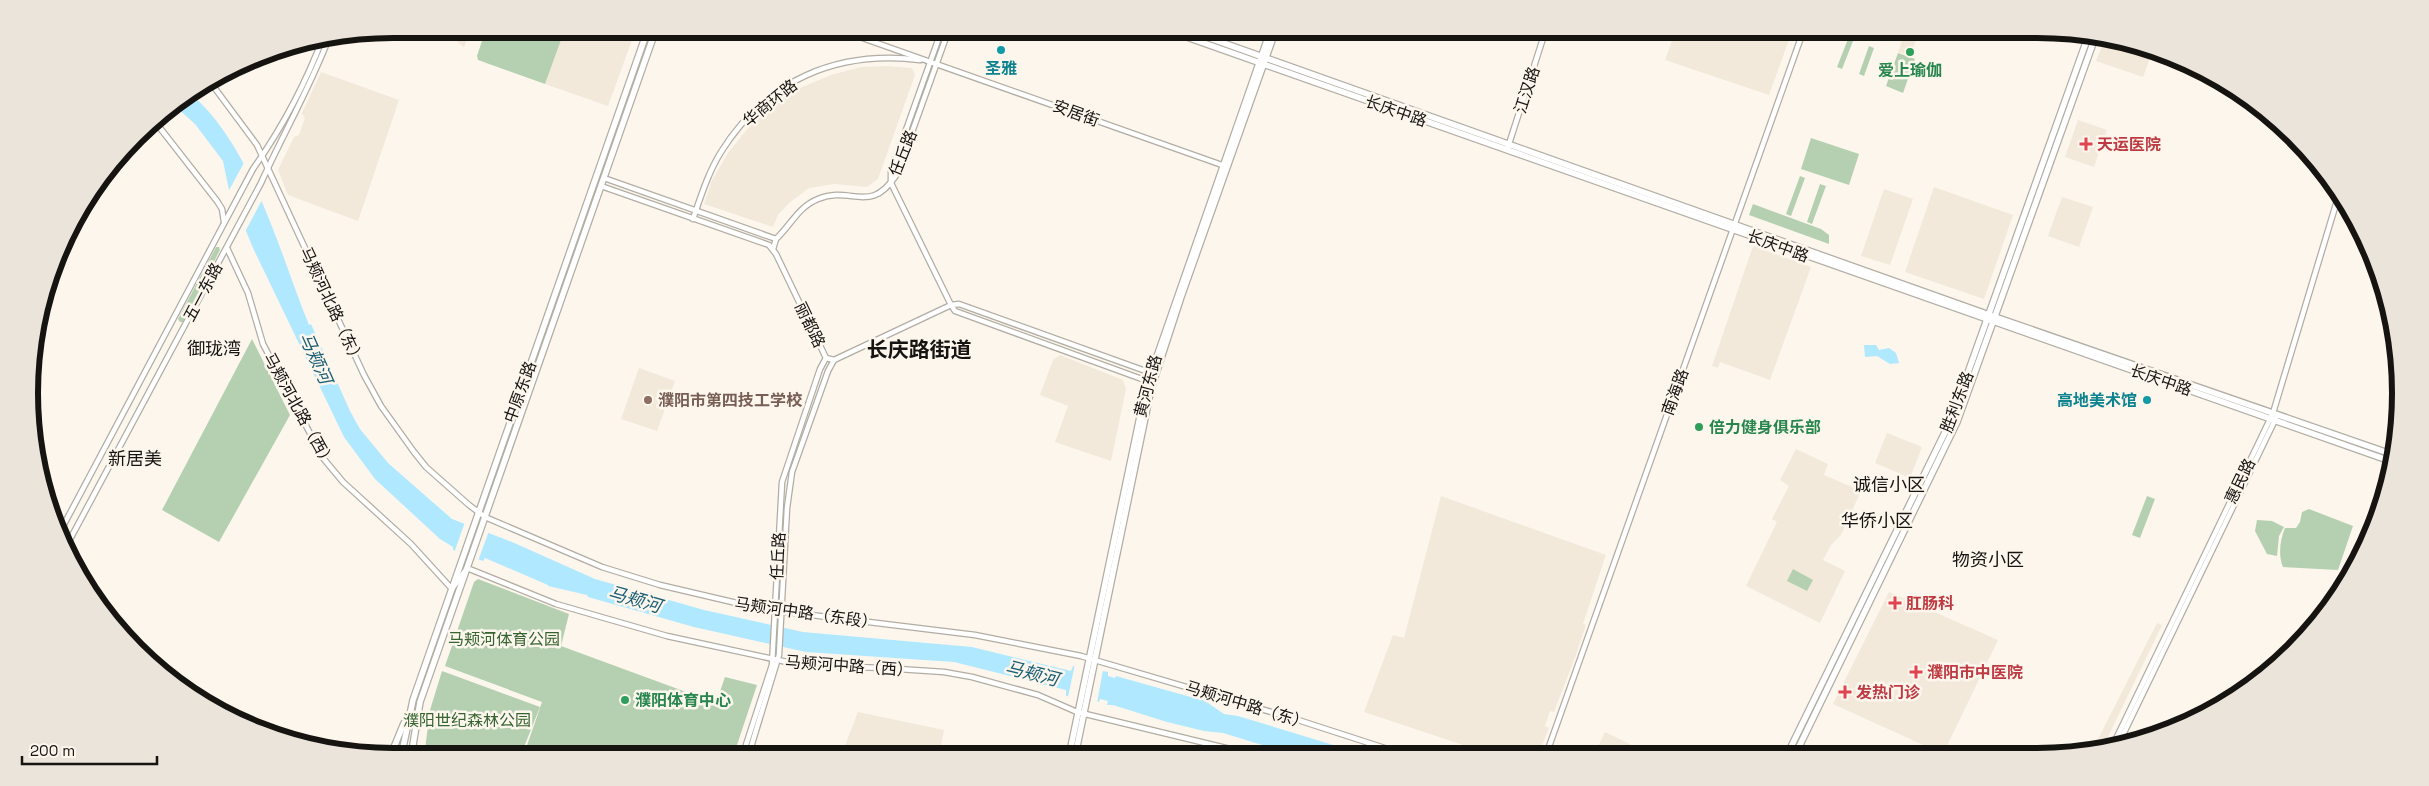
<svg xmlns="http://www.w3.org/2000/svg" width="2429" height="786" viewBox="0 0 2429 786" font-family="'Space Grotesk','Noto Sans SC',sans-serif">
<rect width="100%" height="100%" fill="#fcf6ed"/>
<!-- built -->
<g fill="#f2e9da">
<path d="M441,29H471L464,47Z"/>
<path d="M565,29H636L608,106L545,84Z"/>
<path d="M1206,29H1255L1233,38Z"/>
<path d="M1676,29H1793L1769,95L1665,60Z"/>
<path d="M1906,29H1920L1910,56L1898,52Z"/>
<path d="M2106,36L2153,50L2143,77L2096,61Z"/>
<path d="M888,66L912,68L915,75L878,179L867,187L834,184L809,188L789,203L778,215L773,227L704,204L712,180L728,153L748,128L773,104L800,88L831,75L861,67Z"/>
<path d="M321,72L399,100L358,221L288,195L278,170L294,137L299,135L305,118L302,113Z"/>
<path d="M2078,120L2107,130L2094,167L2065,157Z"/>
<path d="M1934,187L2013,215L1984,299L1905,272Z"/>
<path d="M1884,189L1913,199L1890,265L1861,256Z"/>
<path d="M2062,197L2093,207L2079,247L2048,236Z"/>
<path d="M1753,246L1811,267L1770,380L1720,362L1718,368L1712,366Z"/>
<path d="M1060,355L1123,380L1126,389L1111,461L1055,442L1068,406L1040,395L1053,360Z"/>
<path d="M639,368L675,381L657,431L621,419Z"/>
<path d="M1887,433L1922,447L1910,478L1875,463Z"/>
<path d="M1796,449L1828,464L1824,475L1861,491L1841,535L1831,545L1823,560L1845,571L1820,623L1746,586L1777,522L1772,519L1789,486L1780,480Z"/>
<path d="M1441,496L1606,555L1583,624L1586,625L1577,652L1554,712L1550,711L1545,726L1549,728L1538,755H1493L1364,712L1393,635L1404,638Z"/>
<path d="M1889,592L1998,640L1943,754L1833,704Z"/>
<path d="M2157,623L2162,625L2102,749H2099L2094,747Z"/>
<path d="M858,712L944,730L939,756H841Z"/>
<path d="M1605,732L1644,751L1642,755H1594Z"/>
</g>
<!-- green -->
<g fill="#b5d0b1">
<path d="M486,29H565L545,84L478,60L477,56Z"/>
<path d="M1848,39L1853,41L1842,69L1837,67Z"/>
<path d="M1869,46L1874,48L1864,76L1859,74Z"/>
<path d="M1898,53L1915,59L1903,93L1886,86Z"/>
<path d="M1811,138L1859,154L1849,185L1801,169Z"/>
<path d="M1800,176L1805,178L1791,216L1786,214Z"/>
<path d="M1820,184L1826,186L1812,224L1807,222Z"/>
<path d="M1753,204L1821,229L1829,235V244L1749,215Z"/>
<path d="M216,247H219L220,250L183,322H180L178,319Z"/>
<path d="M252,339L290,415L219,542L162,510Z"/>
<path d="M2147,496L2155,499L2140,538L2132,535Z"/>
<path d="M2309,509L2353,526L2338,570L2283,567C2278,555 2280,540 2285,528H2296L2300,522L2302,512Z"/>
<path d="M2257,520L2272,521L2284,527L2279,536L2277,556L2267,554L2255,531Z"/>
<path d="M1793,569L1813,580L1807,591L1787,581Z"/>
<path d="M478,579L569,614L561,646L716,703L725,677L757,685L733,757H523L542,702L445,666L474,582Z"/>
<path d="M442,671L540,707L520,757H424L430,710Z"/>
</g>
<!-- water -->
<g fill="#b0e8ff">
<path d="M192,95C253,148 280,254 309,325L311,324L350,411L360,429L388,463L452,519L512,542L595,579L704,610L803,632L972,647L1071,671L1073,666L1108,672V676L1115,678L1116,676L1205,701L1224,714L1238,716L1366,755L1298,756L1223,733L1204,731L1167,722L1113,705H1107L1108,701L1100,699L1099,702L1066,696V690L954,662L806,652L694,627L588,597L587,595L548,586V585L485,558L483,561L453,550V547L440,539L375,479L344,437L253,248L229,190L223,161L195,124L175,106Z"/>
<path d="M1864,345H1876L1879,350L1889,348L1896,353L1899,363L1890,364L1877,356L1865,357Z"/>
</g>
<!-- pier -->
<g fill="#fcf6ed">
<path d="M245,161L262,200L244,234L228,192Z"/>
<path d="M465,522L489,531L478,561L454,553Z"/>
<path d="M1075,664L1103,670L1097,703L1068,697Z"/>
</g>
<g fill="none" stroke-linecap="round" stroke-linejoin="round">
<defs>
<g id="minor">
<path d="M837,29L1222,165"/>
<path d="M211,83L257,145L364,375L381,406L414,452L426,467L469,505L485,517L602,567L660,585L762,609L975,635L1081,656L1295,719L1406,755"/>
<path d="M153,119L217,201L222,209L224,222"/>
<path d="M1508,147L1546,29"/>
<path d="M604,178L776,239L773,249"/>
<path d="M601,186L769,245L776,254L826,358L834,360L951,305L891,183V172L942,29"/>
<path d="M693,219C701,196 708,173 721,152C766,80 837,50 920,60"/>
<path d="M776,239C791,225 798,207 818,199C852,185 870,216 897,174L949,29"/>
<path d="M227,248L248,293L263,344L323,458L343,482L411,544L452,589L467,568L556,604L667,636L801,665L883,668L944,672L972,677L1038,695L1077,712L1259,756"/>
<path d="M1150,382L955,311L951,305L959,304L1154,374"/>
<path d="M61,530L253,169C282,128 306,83 324,35"/>
<path d="M67,545L261,183C283,134 311,86 330,35"/>
<path d="M2119,743L2276,418"/>
<path d="M2113,745L2273,413L2336,204"/>
<path d="M1546,755L1804,29"/>
<path d="M742,757L772,665L782,482L820,369L826,358"/>
<path d="M748,757L779,655L787,508L792,472L828,371L834,360"/>
</g>
<g id="major">
<path d="M1164,29L2393,462"/>
<path d="M1184,29L1995,317L2394,455"/>
<path d="M1787,755L1951,420L2089,34"/>
<path d="M1795,755L1957,422L2096,35"/>
<path d="M1069,756L1146,388L1271,29"/>
<path d="M1075,756L1151,389L1181,297L1276,29"/>
<path d="M390,757L404,723"/>
<path d="M401,757L413,700L648,29"/>
<path d="M411,757L420,702L656,29"/>
</g>
</defs>
<!-- minor casing -->
<use href="#minor" stroke="#b2ada4" stroke-width="7"/>
<!-- major casing -->
<use href="#major" stroke="#b2ada4" stroke-width="8"/>
<!-- minor -->
<use href="#minor" stroke="#fff" stroke-width="4.5"/>
<!-- major -->
<use href="#major" stroke="#fff" stroke-width="5.5"/>
</g>
<!-- markers -->
<g fill="#0f9aa8" stroke="#fcf6ed" stroke-width="2">
<circle cx="1001" cy="50" r="5"/>
<circle cx="2147" cy="400" r="5"/>
</g>
<g fill="#2e9e5b" stroke="#fcf6ed" stroke-width="2">
<circle cx="1910" cy="52" r="5"/>
<circle cx="1699" cy="427" r="5"/>
<circle cx="625" cy="700" r="5"/>
</g>
<g fill="#e0444e" stroke="#fcf6ed" stroke-width="2">
<path d="M2083.5 136.5h5v5h5v5h-5v5h-5v-5h-5v-5h5z"/>
<path d="M1892.5 595.5h5v5h5v5h-5v5h-5v-5h-5v-5h5z"/>
<path d="M1913.5 664.5h5v5h5v5h-5v5h-5v-5h-5v-5h5z"/>
<path d="M1842.5 684.5h5v5h5v5h-5v5h-5v-5h-5v-5h5z"/>
</g>
<circle fill="#8d6e63" stroke="#fcf6ed" stroke-width="2" cx="648" cy="400" r="5"/>
<g text-anchor="middle" dominant-baseline="central" stroke-width="5" stroke-linejoin="round" paint-order="stroke">
<!-- culture labels -->
<g font-size="16" font-weight="bold" fill="#0d838f" stroke="#fcf6ed">
<text x="1001" y="68">圣雅</text>
<text x="2137" y="400" text-anchor="end">高地美术馆</text>
</g>
<!-- leisure labels -->
<g font-size="16" font-weight="bold" fill="#27864d" stroke="#fcf6ed" text-anchor="start">
<text x="1910" y="70" text-anchor="middle">爱上瑜伽</text>
<text x="1709" y="427">倍力健身俱乐部</text>
<text x="635" y="700">濮阳体育中心</text>
</g>
<!-- street labels -->
<g font-size="16" fill="#161411" stroke="#fcf6ed">
<text transform="translate(1527 90) rotate(-72)">江汉路</text>
<text transform="translate(770 103) rotate(-39)">华商环路</text>
<text transform="translate(1396 111) rotate(19)">长庆中路</text>
<text transform="translate(1076 113) rotate(20)">安居街</text>
<text transform="translate(903 153) rotate(-68)">任丘路</text>
<text transform="translate(1778 246) rotate(20)">长庆中路</text>
<text transform="translate(203 292) rotate(-62)">五一东路</text>
<text transform="translate(332 306) rotate(65)">马颊河北路（东）</text>
<text transform="translate(810 325) rotate(64)">丽都路</text>
<text transform="translate(2161 380) rotate(19)">长庆中路</text>
<text transform="translate(1148 386) rotate(-75)">黄河东路</text>
<text transform="translate(520 392) rotate(-70)">中原东路</text>
<text transform="translate(1675 392) rotate(-70)">南海路</text>
<text transform="translate(1957 402) rotate(-69)">胜利东路</text>
<text transform="translate(299 410) rotate(61)">马颊河北路（西）</text>
<text transform="translate(2240 481) rotate(-64)">惠民路</text>
<text transform="translate(778 556) rotate(-87)">任丘路</text>
<text transform="translate(806 613) rotate(8)">马颊河中路（东段）</text>
<text transform="translate(849 666) rotate(4)">马颊河中路（西）</text>
<text transform="translate(1247 705) rotate(17)">马颊河中路（东）</text>
</g>
<!-- health labels -->
<g font-size="16" font-weight="bold" fill="#be3a42" stroke="#fcf6ed" text-anchor="start">
<text x="2097" y="144">天运医院</text>
<text x="1906" y="603">肛肠科</text>
<text x="1927" y="672">濮阳市中医院</text>
<text x="1856" y="692">发热门诊</text>
</g>
<!-- education labels -->
<g font-size="16" font-weight="bold" fill="#785e54" stroke="#fcf6ed" text-anchor="start">
<text x="658" y="400">濮阳市第四技工学校</text>
</g>
<!-- park labels -->
<g font-size="16" fill="#366430" stroke="#fcf6ed">
<text x="504" y="639">马颊河体育公园</text>
<text x="467" y="720">濮阳世纪森林公园</text>
</g>
<!-- neighbourhood labels -->
<g font-size="18" fill="#161411" stroke="#fcf6ed">
<text x="214" y="348">御珑湾</text>
<text x="135" y="458">新居美</text>
<text x="1889" y="484">诚信小区</text>
<text x="1877" y="520">华侨小区</text>
<text x="1988" y="559">物资小区</text>
</g>
<!-- water labels -->
<g font-size="18" font-style="italic" fill="#195e75" stroke="#fcf6ed">
<text transform="translate(316 358) rotate(66)">马颊河</text>
<text transform="translate(635 599) rotate(16)">马颊河</text>
<text transform="translate(1032 673) rotate(14)">马颊河</text>
</g>
<!-- district labels -->
<g font-size="21" font-weight="bold" fill="#161411" stroke="#fcf6ed">
<text x="919" y="349">长庆路街道</text>
</g>
</g>
<!-- crop -->
<path d="M0 0H2429V786H0ZM393 38H2037A355 355 0 0 1 2392 393V393A355 355 0 0 1 2037 748H393A355 355 0 0 1 38 393V393A355 355 0 0 1 393 38Z" fill="#eae4db" fill-rule="evenodd"/>
<path fill="none" stroke="#161411" stroke-width="6" d="M393 38H2037A355 355 0 0 1 2392 393V393A355 355 0 0 1 2037 748H393A355 355 0 0 1 38 393V393A355 355 0 0 1 393 38Z"/>
<!-- scale -->
<path d="M22 756v8h135v-8" fill="none" stroke="#161411" stroke-width="2.5"/>
<text x="30" y="756" font-size="15" fill="#161411" stroke="#fcf6ed" stroke-width="4" paint-order="stroke">200 m</text>
</svg>
